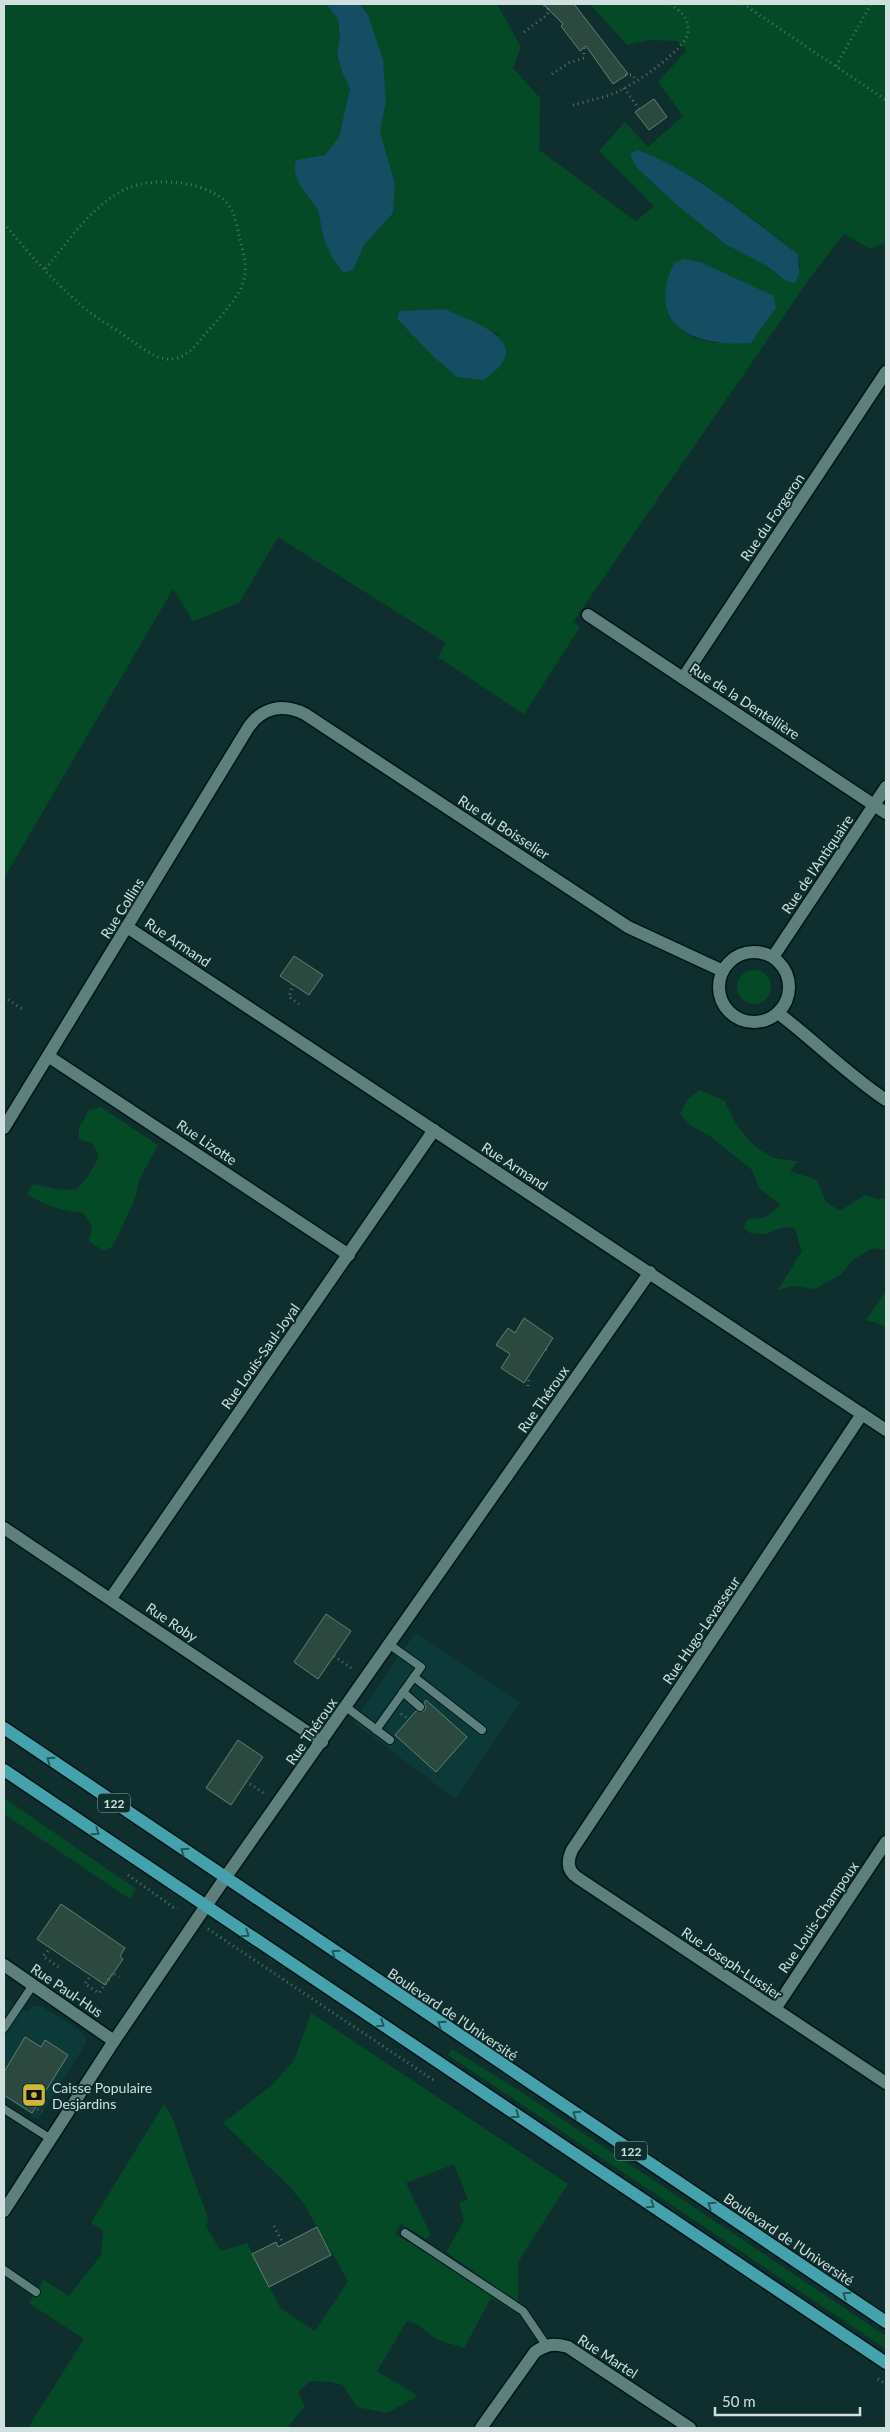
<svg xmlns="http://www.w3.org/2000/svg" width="890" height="2432" viewBox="0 0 890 2432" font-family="Lato,sans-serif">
<rect width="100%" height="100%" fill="#0f2f2e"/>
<!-- built -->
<g fill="#0c3a38">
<path d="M415,1633L520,1702L455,1799L353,1722Z"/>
<path d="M4,1997L27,2012L33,2006H41L78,2029L85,2037L86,2043L38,2119L4,2097Z"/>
</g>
<!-- green -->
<g fill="#054a27" fill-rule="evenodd">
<path d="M4,4H326L338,19L340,37L337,55L342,72L350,88L339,137L325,155L296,160L299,183L318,210L323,235L353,270L364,245L393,213L395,184L380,132L386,101L368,15L360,4H497L521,47L513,68L540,98L539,150L636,221L654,206L599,151L625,122L648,147L683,116L658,82L687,50L677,41L649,40L627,45L590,4H886V242L870,249L844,234L812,275L573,622L580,627L524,714L438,657L446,643L278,537L239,603L193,621L173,589L4,878ZM637,150C691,168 752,219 798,254L800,267L786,281L767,266L725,244L678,206L637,168L631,154ZM776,308L751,343H716L694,338L674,323ZM445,309L499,335L433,356L397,319L399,311Z"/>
<circle cx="754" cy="987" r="17"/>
<path d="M700,1090L725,1101C733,1123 750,1147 772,1157C779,1160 790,1160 798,1161L790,1171L817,1180L826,1202L840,1211L865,1195L878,1199L886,1198V1250L873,1248L853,1260L841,1274L815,1289L794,1286L778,1290L802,1251C798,1243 798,1235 794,1227L781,1228L766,1234L750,1233L744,1227L748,1219L764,1218L781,1205L759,1188L752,1170L710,1136L690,1125L680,1114L688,1099Z"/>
<path d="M101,1107L158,1145L139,1180L136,1196L123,1225L112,1247L103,1251L89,1241L92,1227L84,1213C63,1211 45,1206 27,1194L33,1184L62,1190L76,1189L87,1178L99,1157L93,1144L79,1139V1127L84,1120L88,1110Z"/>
<path d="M886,1291V1326L866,1320Z"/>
<path d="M4,1798L136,1889L130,1899L4,1814Z"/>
<path d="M311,2013L568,2184L518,2262V2303L446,2252L464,2221L459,2203L468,2199L454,2164L406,2183L431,2235L426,2239L401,2224L395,2234L441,2261L517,2313L491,2298L464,2348L436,2339L415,2323L407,2321L377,2371L418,2396L387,2413L357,2407L343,2385L331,2382L310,2381L298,2392L305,2406L287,2428H28L84,2339L29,2303L44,2280L69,2296L101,2255L103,2230L91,2223L164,2104C176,2120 178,2136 185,2155C192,2177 202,2199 209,2222L205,2225L221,2251L247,2243L281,2309L315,2331L348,2281L304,2204L289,2186L223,2123L271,2086L294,2061Z"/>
<path d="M452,2049L523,2093L886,2336V2349L448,2055Z"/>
</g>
<!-- water -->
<g fill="#154e63">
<path d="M326,4H360L368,15L383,60L386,101L380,132L395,184L393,213L364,245L353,270L344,273C334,262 327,249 323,235C320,227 321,216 317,209C308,193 290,180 296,160L325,155L339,137L350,88L342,72L337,54L340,37L338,19Z"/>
<path d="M637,150C691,168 752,220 798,254L799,274L795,283L786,281L767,266L725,244L678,206L637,168L630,154Z"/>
<path d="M684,259L700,262L774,296L776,308L751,343C696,347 644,327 674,263Z"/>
<path d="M445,309C477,324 540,343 483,380L457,377L433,356L397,319L399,311Z"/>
</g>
<!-- building -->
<g fill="#2c4940" stroke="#618075">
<path d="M543,4H574L628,74L613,84L586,46L580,51L561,26L563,24Z"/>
<path d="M654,99L667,117L649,130L635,112Z"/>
<path d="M294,956L323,975L309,995L280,976Z"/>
<path d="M524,1318L553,1338L524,1383L501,1368L510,1354L496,1345L508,1328L515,1333Z"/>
<path d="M326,1614L351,1631L318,1679L294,1662Z"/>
<path d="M426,1700L467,1737L436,1772L395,1735L416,1711H424L426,1708L424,1703Z"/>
<path d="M238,1740L263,1757L231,1805L206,1788Z"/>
<path d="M61,1904L125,1948L120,1956L123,1959L105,1985L37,1939Z"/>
<path d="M25,2037L41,2047L45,2040L68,2055L32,2113L4,2095V2072Z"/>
<path d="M317,2227L331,2255L269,2287L252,2254L276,2242L278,2247Z"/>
</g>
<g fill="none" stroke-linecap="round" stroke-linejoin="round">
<defs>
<g id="service">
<path d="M414,1677L482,1730"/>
<path d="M403,1692L420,1707"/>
<path d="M346,1707L390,1740"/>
<path d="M376,1730L421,1667L390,1645"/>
<path d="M4,2028L33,1985"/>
<path d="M4,2109L51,2139"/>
<path d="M405,2233L523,2311L546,2345"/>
<path d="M4,2270L36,2292"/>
</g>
<g id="minor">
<path d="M588,615L886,813"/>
<path d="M683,678L886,372"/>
<path d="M127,927L886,1430"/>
<circle cx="754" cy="987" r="35"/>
<path d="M773,957L886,787"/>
<path d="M778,1013C815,1041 847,1074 886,1100"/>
<path d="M48,1056L349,1255"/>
<path d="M4,1128L248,728C262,707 283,703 305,714L628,927L723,971"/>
<path d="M862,1414L572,1850C567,1861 567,1871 578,1878L886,2083"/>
<path d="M4,1528L322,1742"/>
<path d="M111,1598L434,1130"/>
<path d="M4,1965L114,2041"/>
<path d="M775,2009L886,1842"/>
<path d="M4,2211L114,2041L225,1878L650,1272"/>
<path d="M481,2428L535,2352C547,2344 554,2343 568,2347L690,2428"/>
</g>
<g id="primary">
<path d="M4,1728L886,2322"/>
<path d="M4,1770L886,2363"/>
</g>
</defs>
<!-- service casing -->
<use href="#service" stroke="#011615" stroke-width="10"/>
<!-- minor casing -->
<use href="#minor" stroke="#011615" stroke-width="15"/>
<!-- primary casing -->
<use href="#primary" stroke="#011615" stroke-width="15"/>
<!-- path -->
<g stroke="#55706f" stroke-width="3" stroke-dasharray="1 4" stroke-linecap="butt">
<path d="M743,4L886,100"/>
<path d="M524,32L547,15L549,10L543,4"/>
<path d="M836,66L871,4"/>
<path d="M552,74L569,63L584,58V48"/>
<path d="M625,75H633L636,81"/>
<path d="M624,88L639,109"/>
<path d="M573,105C587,101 603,98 617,92C633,85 688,49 688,31C689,17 680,11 670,4"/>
<path d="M4,223C27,252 53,281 81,305C95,318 113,327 128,338C140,346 153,358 168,359C186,360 196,345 207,332C218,320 240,296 244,280C247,265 244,254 240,240C238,231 236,219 232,210C216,181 156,176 128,188C92,204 70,240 45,269"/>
<path d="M293,984L289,997L299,1004"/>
<path d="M4,997L24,1010"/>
<path d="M546,1349H551"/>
<path d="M528,1386L529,1376"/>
<path d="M334,1656L354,1670"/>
<path d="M401,1714L409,1719"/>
<path d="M246,1781L266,1795"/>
<path d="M128,1875L173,1907L178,1908"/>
<path d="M208,1929L435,2081"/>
<path d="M48,1951L43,1956L61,1969"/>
<path d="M89,1978L85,1984L99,1993L113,1973L119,1977"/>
<path d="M42,2098L35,2108L42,2112"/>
<path d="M274,2226L285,2247"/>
<path d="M878,2379L886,2384"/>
</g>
<!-- service -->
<use href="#service" stroke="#5e807d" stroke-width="8"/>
<!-- minor -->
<use href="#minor" stroke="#5e807d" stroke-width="12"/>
<!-- primary -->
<use href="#primary" stroke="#44a2ac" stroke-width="12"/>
</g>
<!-- one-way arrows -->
<defs><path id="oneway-chevron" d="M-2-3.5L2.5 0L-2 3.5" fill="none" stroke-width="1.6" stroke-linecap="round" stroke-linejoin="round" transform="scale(1.25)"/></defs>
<g stroke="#22575a">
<use href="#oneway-chevron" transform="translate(50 1760) rotate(-146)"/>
<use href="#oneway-chevron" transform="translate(96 1832) rotate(34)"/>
<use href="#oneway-chevron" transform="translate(184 1851) rotate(-146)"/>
<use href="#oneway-chevron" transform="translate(246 1934) rotate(34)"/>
<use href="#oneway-chevron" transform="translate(335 1953) rotate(-146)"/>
<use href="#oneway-chevron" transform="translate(381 2024) rotate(34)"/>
<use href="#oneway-chevron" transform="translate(441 2024) rotate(-146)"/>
<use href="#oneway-chevron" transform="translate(576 2114) rotate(-146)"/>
<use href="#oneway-chevron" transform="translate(516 2115) rotate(34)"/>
<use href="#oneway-chevron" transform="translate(651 2205) rotate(34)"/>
<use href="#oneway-chevron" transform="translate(711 2205) rotate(-146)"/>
<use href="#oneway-chevron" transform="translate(846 2295) rotate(-146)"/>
</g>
<!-- icons -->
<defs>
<symbol id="bank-square" viewBox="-11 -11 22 22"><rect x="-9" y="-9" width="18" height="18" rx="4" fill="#cfb837" stroke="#0f2f2e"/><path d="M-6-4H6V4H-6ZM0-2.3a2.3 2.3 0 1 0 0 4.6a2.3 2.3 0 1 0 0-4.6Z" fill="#111"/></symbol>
</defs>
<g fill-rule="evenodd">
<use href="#bank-square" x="20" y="2081" width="28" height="28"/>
</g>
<g text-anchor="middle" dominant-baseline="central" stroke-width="4" stroke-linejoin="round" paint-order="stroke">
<!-- shield labels -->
<g fill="#0f2f2e" stroke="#95abaa" stroke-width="1">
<rect x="98" y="1793.5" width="32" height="19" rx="4"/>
<rect x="615" y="2141.5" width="32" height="19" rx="4"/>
</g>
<g font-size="12" font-weight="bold" fill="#cfe0df">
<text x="114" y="1803">122</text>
<text x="631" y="2151">122</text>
</g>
<!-- street labels -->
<g font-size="14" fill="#cfe0df" stroke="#0f2f2e">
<text transform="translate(772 517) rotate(-56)">Rue du Forgeron</text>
<text transform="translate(745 701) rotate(33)">Rue de la Dentellière</text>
<text transform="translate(504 827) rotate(33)">Rue du Boisselier</text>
<text transform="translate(817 864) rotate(-56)">Rue de l'Antiquaire</text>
<text transform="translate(122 908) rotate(-58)">Rue Collins</text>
<text transform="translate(178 942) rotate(34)">Rue Armand</text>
<text transform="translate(207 1142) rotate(34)">Rue Lizotte</text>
<text transform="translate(515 1166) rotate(33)">Rue Armand</text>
<text transform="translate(260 1356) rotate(-55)">Rue Louis-Saul-Joyal</text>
<text transform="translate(543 1399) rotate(-55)">Rue Théroux</text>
<text transform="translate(172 1622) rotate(34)">Rue Roby</text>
<text transform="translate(701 1630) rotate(-56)">Rue Hugo-Levasseur</text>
<text transform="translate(311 1731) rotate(-55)">Rue Théroux</text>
<text transform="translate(818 1917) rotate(-56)">Rue Louis-Champoux</text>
<text transform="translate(732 1963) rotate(34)">Rue Joseph-Lussier</text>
<text transform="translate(67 1990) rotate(34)">Rue Paul-Hus</text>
<text transform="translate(453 2014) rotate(34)">Boulevard de l'Université</text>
<text transform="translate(789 2239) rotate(34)">Boulevard de l'Université</text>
<text transform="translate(608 2356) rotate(33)">Rue Martel</text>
</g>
<!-- poi labels -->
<g font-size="14" fill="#cfe0df" stroke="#0f2f2e" text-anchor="start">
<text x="52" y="2087">Caisse Populaire<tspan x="52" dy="16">Desjardins</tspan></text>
</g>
</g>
<!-- border -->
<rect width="890" height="2432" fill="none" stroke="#cfe0df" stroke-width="10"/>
<!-- scale -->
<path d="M715 2407v8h145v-8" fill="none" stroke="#cfe0df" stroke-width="2.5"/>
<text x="722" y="2407" font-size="15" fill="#cfe0df" stroke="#0f2f2e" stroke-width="4" paint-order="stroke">50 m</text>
</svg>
